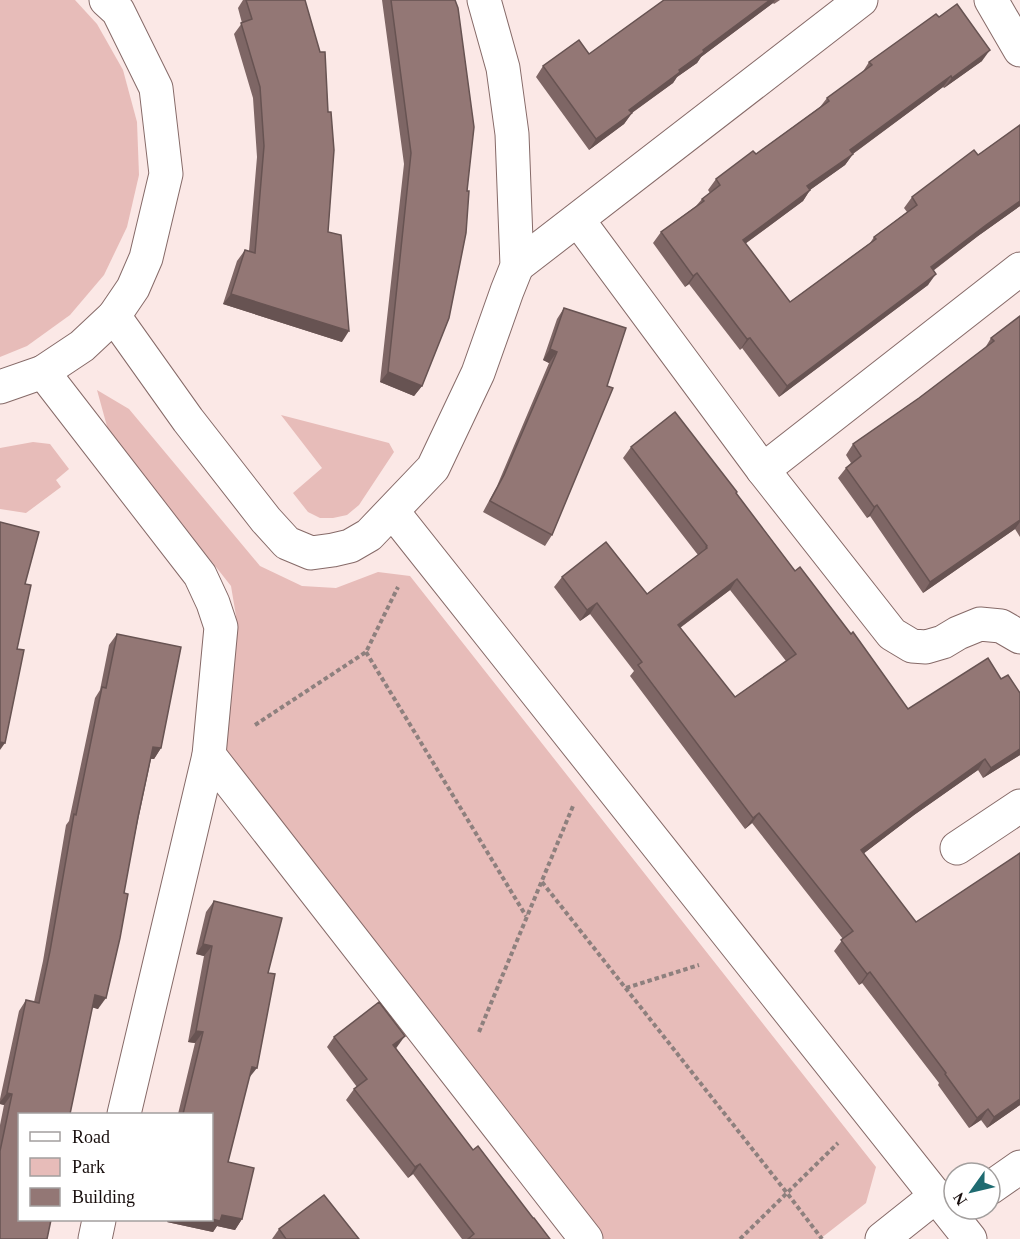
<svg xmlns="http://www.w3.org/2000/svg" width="1020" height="1239" viewBox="0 0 1020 1239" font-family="'Times New Roman',serif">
<rect width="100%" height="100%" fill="#fbe8e6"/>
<!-- green -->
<g fill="#e7bcb9">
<path d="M0,0H75L97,24L123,70L137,122L139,175L127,227L104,275L70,315L27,346L0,357Z"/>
<path d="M97,390L129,409L260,566L302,586L336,588L378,572L410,576L876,1167L866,1203L820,1239H604L225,749L226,695L236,649V616L231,586L108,430Z"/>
<path d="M281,415L389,443L394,452L359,505L347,515L333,518H320L308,512L293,493L322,468Z"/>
<path d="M33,442L50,444L69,469L56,480L61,487L26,513L0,509V448Z"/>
</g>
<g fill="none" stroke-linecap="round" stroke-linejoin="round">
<defs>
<g id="minor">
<path d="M991,0L1020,50"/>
<path d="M578,220L763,470L892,634L912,646L926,647L943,642L958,633L980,624L1001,626L1020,637"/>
<path d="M517,266L861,0"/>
<path d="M114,316L188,420L266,520L287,543L311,553L333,550L350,546L369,535L433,468L478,373L507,291L517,266L512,134L503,68L484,0"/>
<path d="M43,372L200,575L213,603L221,627L209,755L124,1114"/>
<path d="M0,387L43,372L82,346L114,316L133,288L146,258L166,174L156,88L118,11L106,0"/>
<path d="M763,470L1020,269"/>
<path d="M393,512L970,1239"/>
<path d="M209,755L586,1239"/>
<path d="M957,848L1020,806"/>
<path d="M990,1188L1020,1167"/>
<path d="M95,1239L99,1220"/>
<path d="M882,1239L936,1196L954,1199"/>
</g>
</defs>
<!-- minor casing -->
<use href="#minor" stroke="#866a68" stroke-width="35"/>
<!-- path -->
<g stroke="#8e807e" stroke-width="4" stroke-dasharray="4.5 3" stroke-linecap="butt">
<path d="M366,652L526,916"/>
<path d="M255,725L366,652L398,587"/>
<path d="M542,882L787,1193L822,1239"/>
<path d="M626,988L699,965"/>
<path d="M479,1032L573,806"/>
<path d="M740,1239L838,1143"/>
</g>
<!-- minor -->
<use href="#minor" stroke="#fff" stroke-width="33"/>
</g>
<!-- wall -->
<g fill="#7e6665" fill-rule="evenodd">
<path d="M243,0H305L328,232L342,342L223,304L237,261L245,250L249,251L257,157L253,98L234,34L242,23L238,8Z"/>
<path d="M382,0H455L422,386L414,396L380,382L404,164Z"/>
<path d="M664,0H780L774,4L773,3L701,57L697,63L677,77L673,83L632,113L624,124L589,150L536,77L543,66L589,54Z"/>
<path d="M939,17L982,61L944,88L943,87L853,154L845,165L810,190L803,201L745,244L790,302L870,243L874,237L907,212L904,208L912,197L978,155L1020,125V206L978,236L933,271L928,285L779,397L742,348L740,350L689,284L685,287L653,243L661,232L696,206L702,199L710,193L708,190L716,179L756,154L820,107L827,98L862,73L869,62Z"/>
<path d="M564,308L552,535L545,546L483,512L497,486L549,363L543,360L557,319Z"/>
<path d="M1020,316V537L1015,529L923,593L870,516L867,518L838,478L846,468L851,463L846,455L853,444L919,398L985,348L991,338Z"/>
<path d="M631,447L736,493L795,571L908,709L1001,679L1020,693V755L983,778L978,770L914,815L864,853L1020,1105L987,1128L981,1120L969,1128L938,1085L939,1083L862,983L859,985L834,951L843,939L752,823L745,829L630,676L634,671L590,614L580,621L554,587L562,577L647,594L698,555L623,458ZM730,590L786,661L735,697L680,628Z"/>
<path d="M117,634L161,748L154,759H151L98,1009L92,1007L0,1239V1125L4,1105L0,1104V1099L19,1011L26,1000L34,1002L43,961L66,825L69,821L95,698L100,690L109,645Z"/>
<path d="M214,901L268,973L249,1078L228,1162L242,1219L235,1230L217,1226L213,1232L167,1222L168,1220H212V1114H178L195,1043L188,1042L204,956L196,954L206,912Z"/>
<path d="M334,1037L397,1047L396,1048L473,1150L550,1239H462L413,1174L408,1178L346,1100L354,1089L357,1087L327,1047Z"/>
<path d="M279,1229L359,1239H272Z"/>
</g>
<!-- shaded-wall -->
<g fill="#675352">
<path d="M770,0H775L773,3L701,57L697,63L677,77L673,83L630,114L632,113L624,124L589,150L596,139L629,110L703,50Z"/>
<path d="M990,50L982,61L944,88L952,78Z"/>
<path d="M951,76L943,87L847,158L853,154L845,165L800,197L807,186L850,150Z"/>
<path d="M810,190L803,201L735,251L743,240Z"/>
<path d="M1020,201V206L978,236L923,278L931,267L986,225Z"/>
<path d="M697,273L689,284L685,287L693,276Z"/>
<path d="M936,274L928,285L779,397L787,386Z"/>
<path d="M231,294L349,331L342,342L223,304Z"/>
<path d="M750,338L742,348L740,350L747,339Z"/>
<path d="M550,349L557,352L549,363L543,360Z"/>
<path d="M388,372L422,386L414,396L380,382Z"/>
<path d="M877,505L870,516L867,518L874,507Z"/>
<path d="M1020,520V522L1015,529L923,593L930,582Z"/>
<path d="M737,579L730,590L670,635L678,625Z"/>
<path d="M597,603L590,614L580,621L587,610Z"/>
<path d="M0,742L5,743L0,750Z"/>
<path d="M153,747L161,748L154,759L146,758Z"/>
<path d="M1020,749V755L983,778L991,768Z"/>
<path d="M985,759L978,770L914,815L854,861L861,850L921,805Z"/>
<path d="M759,813L752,823L745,829L753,818Z"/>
<path d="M203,944L212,946L204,956L196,954Z"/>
<path d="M870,972L862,983L859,985L867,974Z"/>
<path d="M95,995L106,998L98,1009L87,1006Z"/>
<path d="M196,1031L203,1032L195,1043L188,1042Z"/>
<path d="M405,1036L397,1047L386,1056L393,1045Z"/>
<path d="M252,1067L257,1068L249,1078Z"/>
<path d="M7,1093L12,1094L4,1105L0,1104V1102Z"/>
<path d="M1020,1099V1105L987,1128L994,1117Z"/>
<path d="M988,1109L981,1120L969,1128L977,1118Z"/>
<path d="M420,1164L413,1174L408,1178L415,1167Z"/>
<path d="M222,1215L242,1219L235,1230L217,1226L213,1232L167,1222L169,1220L212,1219Z"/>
</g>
<!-- building -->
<g fill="#937775" stroke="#675352" stroke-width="1.5" fill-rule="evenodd">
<path d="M246,0H305L320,52H325L328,112H331L334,150L328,232L341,235L349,331L231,294L245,250L255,253L264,146L260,87L241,23L252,19Z"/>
<path d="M391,0H455L458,8L474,127L467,191H469L466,233L449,318L422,386L388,372L411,153Z"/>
<path d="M664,0H770L703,50L704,52L679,70L680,72L629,110L632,113L596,139L543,66L579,40L589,54Z"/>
<path d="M957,4L990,50L952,78L951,76L850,150L853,154L807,186L810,190L743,240L790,302L876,239L874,237L917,205L912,197L974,150L978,155L1020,125V201L986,225L931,267L936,274L787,386L750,338L747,339L697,273L693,276L661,232L704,201L702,199L720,185L716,179L753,151L756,154L829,101L827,98L872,65L869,62L936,14L939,17Z"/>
<path d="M564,308L626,328L607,386L613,388L552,535L490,501L504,475L557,352L550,349Z"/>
<path d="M1020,316V520L930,582L877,505L874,507L846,468L861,456L853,444L919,398L994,341L991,338Z"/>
<path d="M675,412L737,492L736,493L795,571L800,567L851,634L853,632L908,709L988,658L1001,679L1008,675L1020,693V749L991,768L985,759L921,805L861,850L916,922L1020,853V1099L994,1117L988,1109L977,1118L945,1074L946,1073L870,972L867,974L841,940L853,931L759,813L753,818L638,665L642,662L597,603L587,610L562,577L606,542L647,594L707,548L706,547L707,546L631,447ZM737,579L796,654L735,697L678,625Z"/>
<path d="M0,522L39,532L25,584L31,585L17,649L24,650L5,743L0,742Z"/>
<path d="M117,634L181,647L161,748L153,747L138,817L124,893L128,894L120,938L106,998L95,995L70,1114H20V1220H51L47,1239H0V1151L12,1094L7,1093L26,1000L39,1003L50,951L74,814L76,815L102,687L106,688Z"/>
<path d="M214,901L282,918L268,973L275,974L257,1068L252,1067L228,1162L254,1168L242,1219L222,1215L220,1221L212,1219V1114H183L203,1032L196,1031L212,946L203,944Z"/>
<path d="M379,1002L405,1036L393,1045L473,1150L478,1146L533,1218H534L550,1239H468L474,1234L420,1164L415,1167L354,1089L367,1079L334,1037Z"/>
<path d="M324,1195L359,1239H286L279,1229Z"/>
</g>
<!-- legend -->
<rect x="18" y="1113" width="195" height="108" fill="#ffffff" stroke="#a39f9e" stroke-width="1.5"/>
<rect x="30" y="1132" width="30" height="9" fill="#ffffff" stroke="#a39f9e" stroke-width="1.5"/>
<text x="72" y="1143" font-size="18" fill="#180e0d">Road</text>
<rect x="30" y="1158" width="30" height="18" fill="#e7bcb9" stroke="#a39f9e" stroke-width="1.5"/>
<text x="72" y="1173" font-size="18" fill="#180e0d">Park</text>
<rect x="30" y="1188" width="30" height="18" fill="#937775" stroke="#a39f9e" stroke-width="1.5"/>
<text x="72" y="1203" font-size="18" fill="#180e0d">Building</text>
<!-- north arrow -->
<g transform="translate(972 1191) rotate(236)"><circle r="28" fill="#ffffff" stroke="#a39f9e" stroke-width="1.5"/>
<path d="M0-4.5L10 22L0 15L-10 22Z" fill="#1f6b71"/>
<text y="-9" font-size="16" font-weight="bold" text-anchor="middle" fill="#180e0d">N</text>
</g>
</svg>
